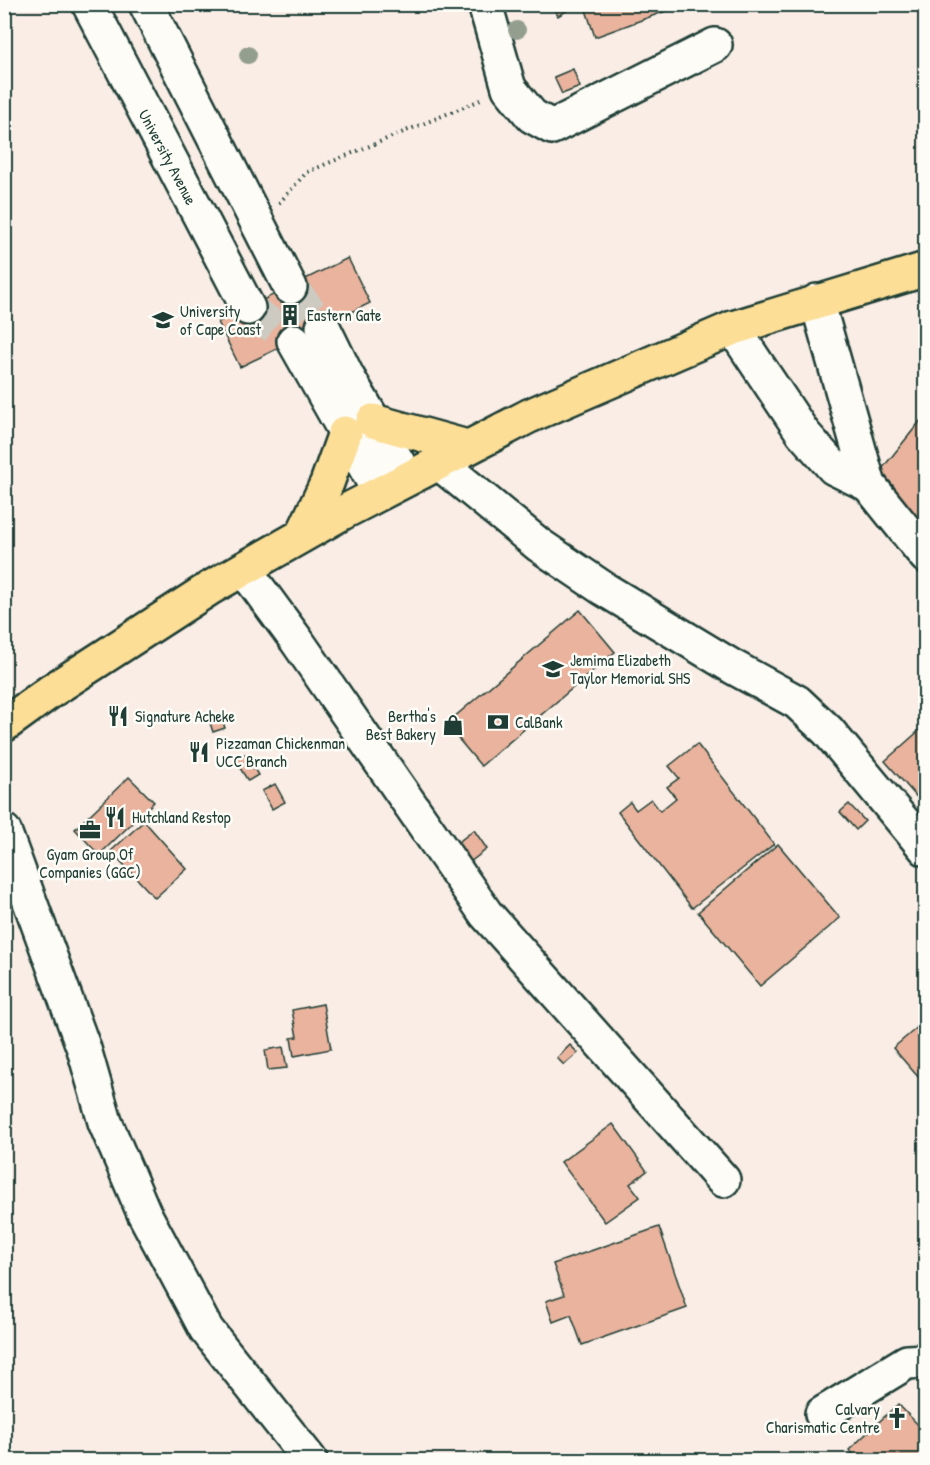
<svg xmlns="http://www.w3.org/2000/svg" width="930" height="1465" viewBox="0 0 930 1465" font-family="'Patrick Hand',sans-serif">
<rect width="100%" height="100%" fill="#f9ede5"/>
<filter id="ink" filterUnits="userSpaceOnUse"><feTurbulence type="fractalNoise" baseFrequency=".0167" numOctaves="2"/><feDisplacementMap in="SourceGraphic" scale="12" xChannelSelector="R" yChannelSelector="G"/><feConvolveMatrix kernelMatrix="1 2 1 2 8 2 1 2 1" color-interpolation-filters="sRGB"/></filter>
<g filter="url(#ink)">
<!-- building -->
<g fill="#e9b39d" stroke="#1f3d34" stroke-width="1.5">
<path d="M551,4H578L558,16Z"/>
<path d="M584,4H685L595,37Z"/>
<path d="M573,69L580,87L562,94L554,77Z"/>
<path d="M348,258L370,303L240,367L218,322Z"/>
<path d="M926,414V460L922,463L923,472L926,471V531L881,470Z"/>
<path d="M580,610L615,652L481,766L446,724Z"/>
<path d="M222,719L225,728L213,732L210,723Z"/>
<path d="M922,728L926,732V802L923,804L885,761Z"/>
<path d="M697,744L774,844L692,908L618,812L630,802L636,810L651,799L660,811L676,798L667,787L679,778L669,766Z"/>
<path d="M245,754L258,775L248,781L235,760Z"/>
<path d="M129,777L154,802L99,855L75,829Z"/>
<path d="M275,784L285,802L272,809L262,791Z"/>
<path d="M849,804L865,821L856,830L840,812Z"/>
<path d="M144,821L187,869L155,898L111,851Z"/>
<path d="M474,830L487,849L470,862L456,844Z"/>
<path d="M778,844L840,918L760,986L698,912Z"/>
<path d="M323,1004L331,1049L294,1056L291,1038L297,1037L292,1010Z"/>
<path d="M926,1020V1086L893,1048Z"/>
<path d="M570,1045L578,1053L564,1065L557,1058Z"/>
<path d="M283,1047L287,1068L268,1070L265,1050Z"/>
<path d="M613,1124L647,1171L630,1184L640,1197L605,1222L561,1162Z"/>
<path d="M659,1227L687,1308L582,1345L571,1315L553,1322L546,1301L564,1295L553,1264Z"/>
<path d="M898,1404L926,1433V1460H859L849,1450Z"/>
<path d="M4,1434L12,1444L4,1449Z"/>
<path d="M506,1456L507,1460H479Z"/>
</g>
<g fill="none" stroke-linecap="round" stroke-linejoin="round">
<!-- minor-tunnel -->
<g stroke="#cdcac2" stroke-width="33" stroke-dasharray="33 16" stroke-linecap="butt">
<path d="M290,287L323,327"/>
<path d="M248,308L294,341"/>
</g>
<defs>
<g id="minor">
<path d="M89,4L248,308"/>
<path d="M146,4L290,287"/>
<path d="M485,4L509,88L532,116L552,127L715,45"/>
<path d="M817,301L869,485L926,556"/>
<path d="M323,327L347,376L407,478"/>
<path d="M733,328L803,433L834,468L869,485"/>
<path d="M294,341L380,493"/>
<path d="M438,462L539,545L604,589L733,667L797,702L828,731L926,849"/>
<path d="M244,569L297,641L486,914L723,1180"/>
<path d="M4,831L84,1049L105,1122L144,1213L206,1329L310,1460"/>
<path d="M822,1414L907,1362L926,1361"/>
</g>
<g id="highway">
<path d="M373,421L467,447"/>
<path d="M303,534L327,483L345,433"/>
<path d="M4,725L51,691L210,588L342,513L529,416L733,328L926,269"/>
</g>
</defs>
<!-- minor casing -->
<use href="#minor" stroke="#1f3d34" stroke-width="38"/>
<!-- highway casing -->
<use href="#highway" stroke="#1f3d34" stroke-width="38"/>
<!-- path -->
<path stroke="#1f3d34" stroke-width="4" stroke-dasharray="1.5 4.5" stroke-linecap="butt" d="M279,203L307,172L483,99"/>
<!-- minor -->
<use href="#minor" stroke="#fdfcf7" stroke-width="33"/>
<!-- highway -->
<use href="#highway" stroke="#fcde96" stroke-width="33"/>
</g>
<!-- trees -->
<g fill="#939e8f">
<circle cx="517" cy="30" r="9"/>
<circle cx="248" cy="55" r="9"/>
</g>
</g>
<!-- icons -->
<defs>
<symbol id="building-bare" viewBox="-9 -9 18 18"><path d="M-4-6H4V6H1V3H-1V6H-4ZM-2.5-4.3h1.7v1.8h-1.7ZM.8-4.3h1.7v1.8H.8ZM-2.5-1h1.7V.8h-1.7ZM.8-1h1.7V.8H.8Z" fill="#1f3d34" stroke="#fdfcf7" stroke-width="2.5" paint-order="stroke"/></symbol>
<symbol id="university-bare" viewBox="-9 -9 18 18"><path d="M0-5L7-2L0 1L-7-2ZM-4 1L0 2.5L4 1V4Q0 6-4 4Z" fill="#1f3d34" stroke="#fdfcf7" stroke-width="2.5" paint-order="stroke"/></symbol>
<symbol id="school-bare" viewBox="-9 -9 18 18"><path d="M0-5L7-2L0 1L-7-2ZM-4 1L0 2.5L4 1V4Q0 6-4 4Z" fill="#1f3d34" stroke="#fdfcf7" stroke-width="2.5" paint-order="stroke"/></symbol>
<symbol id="restaurant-bare" viewBox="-9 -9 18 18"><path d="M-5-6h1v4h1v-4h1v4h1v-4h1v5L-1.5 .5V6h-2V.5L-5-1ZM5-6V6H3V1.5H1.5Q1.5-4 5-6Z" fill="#1f3d34" stroke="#fdfcf7" stroke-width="2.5" paint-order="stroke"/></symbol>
<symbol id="bank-bare" viewBox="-9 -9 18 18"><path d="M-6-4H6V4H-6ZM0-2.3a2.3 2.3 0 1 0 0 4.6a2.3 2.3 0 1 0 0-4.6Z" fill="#1f3d34" stroke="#fdfcf7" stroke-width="2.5" paint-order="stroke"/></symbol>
<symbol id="shop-bare" viewBox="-9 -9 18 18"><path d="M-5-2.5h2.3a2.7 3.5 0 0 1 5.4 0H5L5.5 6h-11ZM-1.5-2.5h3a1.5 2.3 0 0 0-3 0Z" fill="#1f3d34" stroke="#fdfcf7" stroke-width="2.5" paint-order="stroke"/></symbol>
<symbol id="office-bare" viewBox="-9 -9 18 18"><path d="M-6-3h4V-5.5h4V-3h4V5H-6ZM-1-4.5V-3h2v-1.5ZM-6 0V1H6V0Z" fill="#1f3d34" stroke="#fdfcf7" stroke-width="2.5" paint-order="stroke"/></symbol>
<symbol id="church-bare" viewBox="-9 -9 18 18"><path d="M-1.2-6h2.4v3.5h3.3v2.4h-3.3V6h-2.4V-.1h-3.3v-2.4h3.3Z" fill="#1f3d34" stroke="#fdfcf7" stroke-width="2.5" paint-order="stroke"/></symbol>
</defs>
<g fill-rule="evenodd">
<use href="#building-bare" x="275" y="300" width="30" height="30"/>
<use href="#university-bare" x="148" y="305" width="30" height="30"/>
<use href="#school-bare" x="538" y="654" width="30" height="30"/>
<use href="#restaurant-bare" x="103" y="701" width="30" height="30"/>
<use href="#bank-bare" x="483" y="707" width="30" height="30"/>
<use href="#shop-bare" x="438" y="710" width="30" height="30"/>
<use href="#restaurant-bare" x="184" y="737" width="30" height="30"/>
<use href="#restaurant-bare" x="100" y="802" width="30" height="30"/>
<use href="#office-bare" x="75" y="815" width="30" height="30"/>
<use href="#church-bare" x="882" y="1403" width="30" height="30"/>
</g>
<g text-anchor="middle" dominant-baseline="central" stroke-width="5" stroke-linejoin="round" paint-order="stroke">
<!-- street labels -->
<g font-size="16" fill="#1f3d34" stroke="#fdfcf7">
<text transform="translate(168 157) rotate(62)">University Avenue</text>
</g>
<!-- poi labels -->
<g font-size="16" fill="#1f3d34" stroke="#fdfcf7" text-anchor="start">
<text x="180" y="311">University<tspan x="180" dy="18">of Cape Coast</tspan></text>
<text x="307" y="315">Eastern Gate</text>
<text x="570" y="660">Jemima Elizabeth<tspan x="570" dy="18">Taylor Memorial SHS</tspan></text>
<text x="135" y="716">Signature Acheke</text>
<text x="436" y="716" text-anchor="end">Bertha's<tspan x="436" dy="18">Best Bakery</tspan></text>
<text x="515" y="722">CalBank</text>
<text x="216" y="743">Pizzaman Chickenman<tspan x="216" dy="18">UCC Branch</tspan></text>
<text x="132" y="817">Hutchland Restop</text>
<text x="90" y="854" text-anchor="middle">Gyam Group Of<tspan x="90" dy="18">Companies (GGC)</tspan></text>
<text x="880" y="1409" text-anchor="end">Calvary<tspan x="880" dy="18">Charismatic Centre</tspan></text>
</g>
</g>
<!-- margin -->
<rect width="930" height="1465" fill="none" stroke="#fdfcf7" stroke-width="24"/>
<rect x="12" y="12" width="906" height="1441" fill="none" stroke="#1f3d34" stroke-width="2" filter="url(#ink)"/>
</svg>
